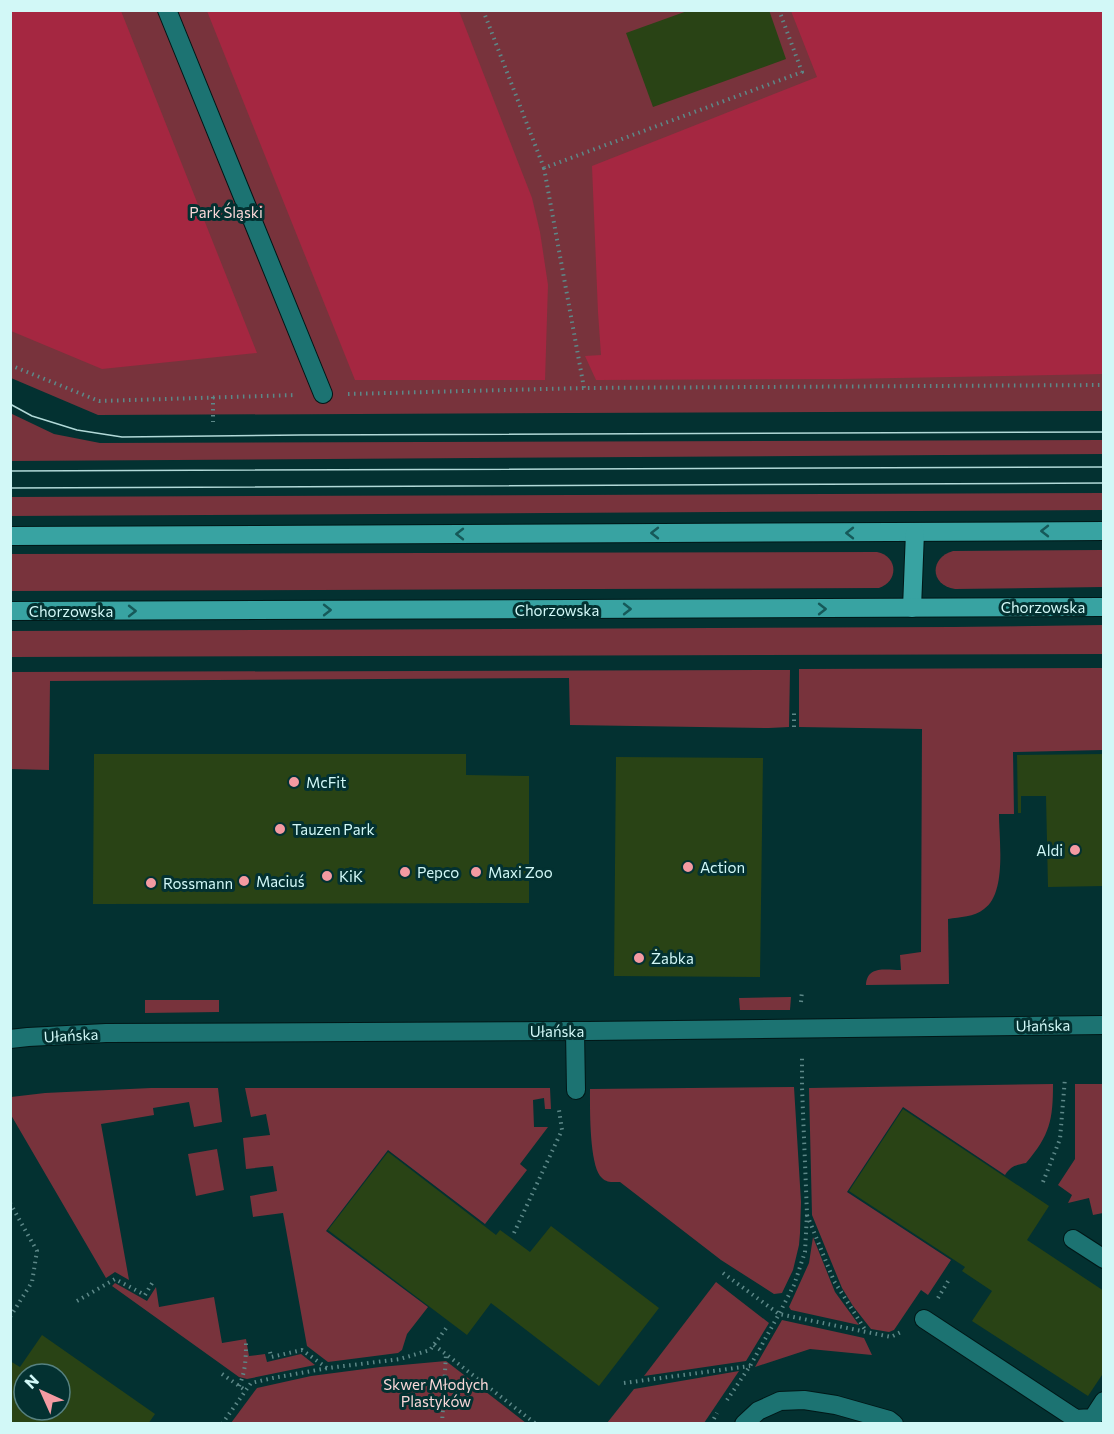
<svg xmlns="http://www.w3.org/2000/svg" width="1114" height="1434" viewBox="0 0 1114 1434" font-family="Commissioner,sans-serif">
<rect width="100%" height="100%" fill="#033131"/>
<!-- green -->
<g fill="#78333c">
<path d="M11,11H1103V411L98,415L11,378Z"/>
<path d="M10,413L54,434L100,443L1103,440L1104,454L11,461Z"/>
<path d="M1103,493V510L10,516L11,497Z"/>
<path d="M1103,550V587L955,589C930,585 929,558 953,551Z"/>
<path d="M877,552C898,556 899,581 879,588L10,591L11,554Z"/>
<path d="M1103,625V654L10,657L11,631L953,627Z"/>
<path d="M1103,668V750L1013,752L1014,814H999C999,840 1007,893 984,909C974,917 960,917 948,919L949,984L866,985C867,965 886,970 901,970L900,955L921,952L922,729L799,727V669Z"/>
<path d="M790,670L789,727L769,728L570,725L569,678L50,681L49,770L11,769V672Z"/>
<path d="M791,997L790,1010H740L739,998Z"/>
<path d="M145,1000H219V1012L145,1013Z"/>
<path d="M1053,1084C1053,1120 1050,1135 1026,1163C1016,1165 1011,1166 1005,1175L903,1107L847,1192L951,1260L928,1295L921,1290L894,1330L889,1332L871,1329L853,1306L842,1288L812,1215L809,1088Z"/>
<path d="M1075,1084H1103V1213L1093,1215L1089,1198L1068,1203L1072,1195L1058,1185L1075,1159Z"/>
<path d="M794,1087L801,1202L800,1233L799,1245L793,1270L782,1293L774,1294L721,1260L620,1182C613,1182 607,1183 602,1178C589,1167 590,1107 590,1089Z"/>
<path d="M151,1088H218L222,1122L194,1127L189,1102L153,1108L154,1115L101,1124L129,1280L115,1272L106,1278L11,1115V1097L45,1093Z"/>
<path d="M245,1088H550L551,1109H545L544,1098L533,1100L534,1127H548L520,1164L527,1170L485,1224L388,1150L326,1231L428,1307L407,1334L402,1350L398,1353L328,1362L307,1346L283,1213L253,1217L250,1196L277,1191L273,1166L246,1169L243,1138L270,1135L266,1114L251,1117Z"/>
<path d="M217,1149L224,1190L196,1196L188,1154Z"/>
<path d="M813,1237L835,1292L859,1325L791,1310L789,1307L809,1263Z"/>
<path d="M716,1282L769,1323L746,1361L644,1376Z"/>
<path d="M115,1283L147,1301L156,1287L159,1307L214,1297L222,1343L246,1339L249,1356L265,1354L267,1362L301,1354L315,1365L247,1379L239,1377L112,1286Z"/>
<path d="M782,1320L864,1338L872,1355L810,1349L755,1367Z"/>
<path d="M446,1361L526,1423H231L257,1388L311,1376L380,1367Z"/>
<path d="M739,1371L704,1423H607L634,1389Z"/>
</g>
<!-- forest -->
<g fill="#a52741">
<path d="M10,11H121L257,353L102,369L11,331Z"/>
<path d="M207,11H459L532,198L540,232L548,285L545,380H355Z"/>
<path d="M791,11H1103V374L843,379L596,380L585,356L601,355L598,312L592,166L817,77Z"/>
</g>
<!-- building -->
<g fill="#294315" fill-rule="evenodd">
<path d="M690,10H769L786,59L653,107L626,33Z"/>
<path d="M94,754H466V775L529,776V903L93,904Z"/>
<path d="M1104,754V886L1048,887L1046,796H1021V813H1018L1017,755Z"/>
<path d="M616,757L763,758L760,977L614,976Z"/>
<path d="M903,1109L1049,1206L1027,1240L1104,1291V1372L1088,1396L972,1321L992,1291L962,1271L965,1267L849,1191Z"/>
<path d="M388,1152L496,1235L500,1230L530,1252L551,1226L659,1308L599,1386L491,1303L467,1335L328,1230Z"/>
<path d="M42,1335L155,1414L148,1424H10V1361L20,1367ZM24,1374H60V1410H24Z"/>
</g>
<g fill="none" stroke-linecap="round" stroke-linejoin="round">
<defs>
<g id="minor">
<path d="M167,10L323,394"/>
<path d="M575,1031L576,1090"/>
<path d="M10,1039L28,1037L106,1033L588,1031L1104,1025"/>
<path d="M1073,1239L1104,1259"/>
<path d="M924,1319L1076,1419L1093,1418L1104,1401"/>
<path d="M744,1424L758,1411L780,1401L804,1400L836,1405L889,1420L894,1424"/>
</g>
<g id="major">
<path d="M10,536L1104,531"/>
<path d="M912,608L915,532"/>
<path d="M10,611L1104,607"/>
</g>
</defs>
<!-- minor casing -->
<use href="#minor" stroke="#001717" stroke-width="20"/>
<!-- major casing -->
<use href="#major" stroke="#001717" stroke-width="20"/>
<!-- path -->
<g stroke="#5d8888" stroke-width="4" stroke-dasharray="1.5 4.5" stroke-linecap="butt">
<path d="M483,10L544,168L802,72L779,10"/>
<path d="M544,168L584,388"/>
<path d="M10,365L99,401L296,395"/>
<path d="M348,394L584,388L1104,385"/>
<path d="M213,397V422"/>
<path d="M794,727V713"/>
<path d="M801,1002L802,991"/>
<path d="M1043,1182L1060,1139L1065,1078"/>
<path d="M10,1203L37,1251L32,1282L10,1317"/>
<path d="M807,1215L834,1281L866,1331"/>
<path d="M514,1233L562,1130L559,1110"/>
<path d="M723,1273L779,1314L891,1337L903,1331"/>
<path d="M938,1298L950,1278"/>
<path d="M77,1301L115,1279L145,1295L154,1280"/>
<path d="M434,1345L536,1424"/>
<path d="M270,1352L271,1357L302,1350L327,1368"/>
<path d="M222,1374L245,1390"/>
<path d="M624,1383L750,1366"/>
<path d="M239,1386C246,1371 246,1356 246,1339"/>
<path d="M727,1400L750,1366L779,1314L794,1285L805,1252L807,1214L802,1087V1056"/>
<path d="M222,1424L251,1383L273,1378L328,1368L400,1359L430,1350L447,1327"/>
<path d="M442,1424L446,1354"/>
<path d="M711,1424L717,1413"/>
</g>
<!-- minor -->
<use href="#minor" stroke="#1c7372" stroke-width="18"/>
<!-- major -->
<use href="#major" stroke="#38a3a2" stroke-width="18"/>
<!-- tram -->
<g stroke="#b2d9d8" stroke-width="1.5">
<path d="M10,404L32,416L77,430L122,437L301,435L1104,432"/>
<path d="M10,471L1104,467"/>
<path d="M10,488L1104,483"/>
</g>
</g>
<!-- one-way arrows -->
<defs><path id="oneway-chevron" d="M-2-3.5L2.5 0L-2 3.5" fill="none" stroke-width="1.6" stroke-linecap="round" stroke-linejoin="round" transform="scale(1.5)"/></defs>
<g stroke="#165959">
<use href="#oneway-chevron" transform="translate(1045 531) rotate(180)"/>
<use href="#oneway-chevron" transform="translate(655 533) rotate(180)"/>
<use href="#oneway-chevron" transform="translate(850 533) rotate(180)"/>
<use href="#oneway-chevron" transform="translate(460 534) rotate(180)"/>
<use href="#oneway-chevron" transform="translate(627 609)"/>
<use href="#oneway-chevron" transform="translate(822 609)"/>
<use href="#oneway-chevron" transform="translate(327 610)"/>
<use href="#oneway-chevron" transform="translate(132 611)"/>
</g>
<!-- markers -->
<g fill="#f49aa2" stroke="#033131" stroke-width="2">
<circle cx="294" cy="782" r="6"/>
<circle cx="280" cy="829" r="6"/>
<circle cx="1075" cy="850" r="6"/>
<circle cx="688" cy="867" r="6"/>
<circle cx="405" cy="872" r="6"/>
<circle cx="476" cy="872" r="6"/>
<circle cx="327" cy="876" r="6"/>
<circle cx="244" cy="881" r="6"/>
<circle cx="151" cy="883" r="6"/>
<circle cx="639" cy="958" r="6"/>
</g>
<g text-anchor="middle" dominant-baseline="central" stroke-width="6" stroke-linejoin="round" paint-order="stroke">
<!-- park labels -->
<g font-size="15" fill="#f9d7d8" stroke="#033131">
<text x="226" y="212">Park Śląski</text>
<text x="436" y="1384">Skwer Młodych<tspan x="436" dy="17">Plastyków</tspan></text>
</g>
<!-- street labels -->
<g font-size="15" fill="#d2f8f7" stroke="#033131">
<text x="1043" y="607">Chorzowska</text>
<text x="557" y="610">Chorzowska</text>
<text x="71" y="611">Chorzowska</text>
<text transform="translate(1043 1025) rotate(-1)">Ułańska</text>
<text x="557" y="1031">Ułańska</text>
<text transform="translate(71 1035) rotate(-3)">Ułańska</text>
</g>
<!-- poi labels -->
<g font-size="15" fill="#d2f8f7" stroke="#033131" text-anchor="start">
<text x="306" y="782">McFit</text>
<text x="292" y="829">Tauzen Park</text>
<text x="1063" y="850" text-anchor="end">Aldi</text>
<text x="700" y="867">Action</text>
<text x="417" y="872">Pepco</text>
<text x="488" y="872">Maxi Zoo</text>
<text x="339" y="876">KiK</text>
<text x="256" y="881">Maciuś</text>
<text x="163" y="883">Rossmann</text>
<text x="651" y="958">Żabka</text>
</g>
</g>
<!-- border -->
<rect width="1114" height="1434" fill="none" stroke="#d2f8f7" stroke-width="24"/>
<!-- north arrow -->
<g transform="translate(42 1392) rotate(315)"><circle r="28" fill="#033131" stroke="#568180" stroke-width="1.5"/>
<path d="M0-4.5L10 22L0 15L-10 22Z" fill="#f49aa2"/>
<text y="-9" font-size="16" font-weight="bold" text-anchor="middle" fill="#d2f8f7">N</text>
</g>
</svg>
